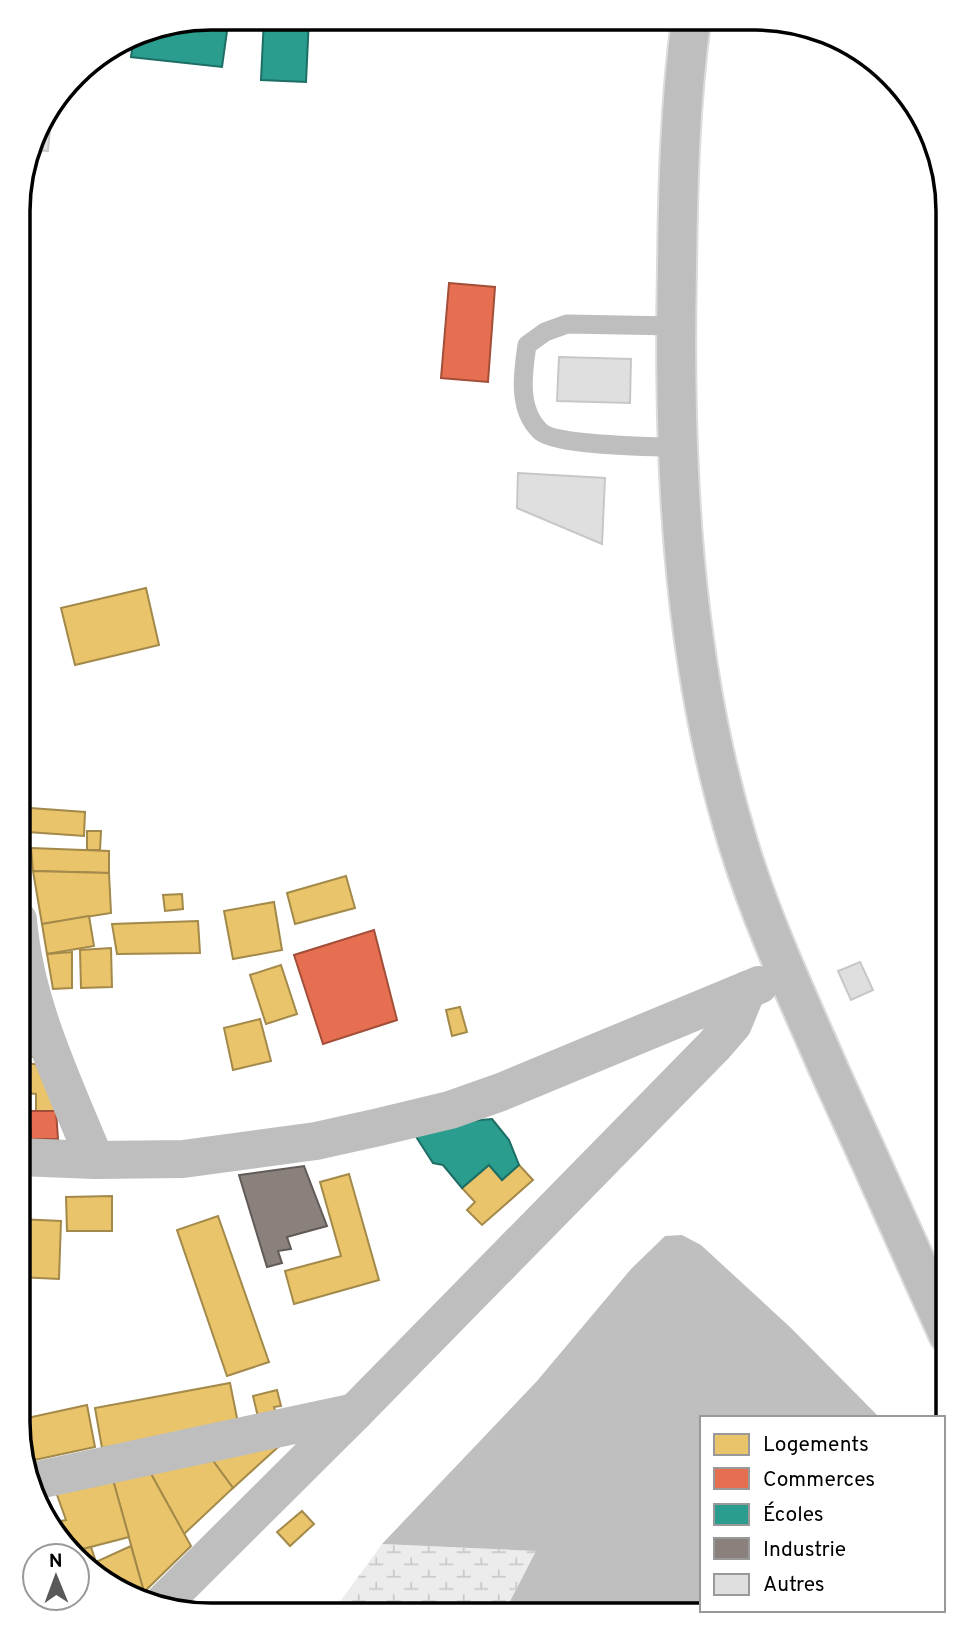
<svg xmlns="http://www.w3.org/2000/svg" width="966" height="1633" viewBox="0 0 966 1633" font-family="Overpass,sans-serif">
<defs>
<pattern id="wetland-marsh" width="20" height="14" patternUnits="userSpaceOnUse" patternTransform="scale(1.75)"><rect width="20" height="14" fill="#ececec"/><path d="M1 5h8M5 5V1M11 12h8M15 12V8" fill="none" stroke="#c9c9c9"/></pattern>
</defs>
<rect width="100%" height="100%" fill="#fff"/>
<!-- wetland -->
<path fill="url(#wetland-marsh)" d="M382,1544L536,1551L503,1615L331,1614Z"/>
<!-- water -->
<path fill="#bfbfbf" d="M682,1235L701,1245L791,1328L880,1418H702V1610H782L755,1615H503L536,1551L382,1544L537,1381L631,1269L665,1236Z"/>
<!-- homes -->
<g fill="#e9c46a" stroke="#a3894a" stroke-width="2">
<path d="M146,588L159,645L75,665L61,608Z"/>
<path d="M30,808L85,812L84,836L28,832Z"/>
<path d="M87,831H101L100,850H87Z"/>
<path d="M31,848L109,851V873L33,871Z"/>
<path d="M33,871L109,873L111,913L42,924Z"/>
<path d="M346,876L355,908L295,924L287,893Z"/>
<path d="M182,894L183,909L165,911L163,895Z"/>
<path d="M274,902L282,950L233,959L224,911Z"/>
<path d="M89,916L94,946L47,954L42,924Z"/>
<path d="M198,921L200,953L117,954L112,924Z"/>
<path d="M111,948L112,987L81,988L80,950Z"/>
<path d="M72,952V988L53,989L47,954Z"/>
<path d="M281,965L297,1014L266,1024L250,975Z"/>
<path d="M460,1007L467,1032L452,1036L446,1010Z"/>
<path d="M18,1009L43,1058L18,1055Z"/>
<path d="M260,1019L271,1061L233,1070L224,1028Z"/>
<path d="M18,1062L49,1066L56,1111H36V1094L18,1092Z"/>
<path d="M489,1165L502,1180L519,1165L533,1180L482,1225L467,1210L475,1202L462,1188Z"/>
<path d="M349,1174L379,1280L294,1304L285,1271L341,1256L320,1182Z"/>
<path d="M112,1196V1231H67L66,1197Z"/>
<path d="M218,1216L269,1362L227,1376L177,1230Z"/>
<path d="M18,1219L61,1221L59,1279L18,1277Z"/>
<path d="M230,1383L238,1423L102,1448L95,1408Z"/>
<path d="M277,1390L281,1406L274,1407L277,1417L259,1421L253,1396Z"/>
<path d="M87,1405L95,1447L25,1462L18,1420Z"/>
<path d="M287,1439L233,1488L205,1450Z"/>
<path d="M205,1450L233,1488L184,1534L145,1463Z"/>
<path d="M145,1463L191,1546L144,1592L113,1480Z"/>
<path d="M113,1480L129,1537L75,1551L59,1531L56,1522L66,1520L56,1492Z"/>
<path d="M43,1487L52,1521H51L32,1496Z"/>
<path d="M302,1511L314,1524L290,1546L277,1532Z"/>
<path d="M131,1546L144,1592L140,1595L93,1575L75,1551L91,1547L96,1562Z"/>
</g>
<!-- shops -->
<g fill="#e76f51" stroke="#a24e39" stroke-width="2">
<path d="M449,283L495,287L488,382L441,378Z"/>
<path d="M374,930L397,1020L323,1044L294,955Z"/>
<path d="M29,1111H56L58,1139H31Z"/>
</g>
<!-- schools -->
<g fill="#2a9d8f" stroke="#1d6e64" stroke-width="2">
<path d="M264,18H309L306,82L261,80Z"/>
<path d="M196,20L228,24L222,67L131,57L134,34L137,32Z"/>
<path d="M492,1119L509,1140L519,1165L502,1180L489,1165L462,1188L443,1165L433,1163L413,1132L457,1122Z"/>
</g>
<!-- industry -->
<path fill="#8a817c" stroke="#615a57" stroke-width="2" d="M304,1166L327,1226L287,1237L291,1249L278,1251L282,1263L267,1267L239,1175Z"/>
<!-- building -->
<g fill="#dfdfdf" stroke="#c7c7c7" stroke-width="2">
<path d="M45,116H51L48,151L30,150L38,125Z"/>
<path d="M559,357L631,359L630,403L557,401Z"/>
<path d="M518,473L605,478L602,544L517,508Z"/>
<path d="M860,962L873,990L851,1000L838,971Z"/>
</g>
<g fill="none" stroke-linecap="round" stroke-linejoin="round">
<defs>
<path id="highway" d="M691,21C680,103 678,184 677,267C673,460 681,657 738,843C762,922 797,996 830,1072C870,1159 909,1247 948,1334"/>
</defs>
<!-- highway casing -->
<use href="#highway" stroke="#dbdbdb" stroke-width="42"/>
<!-- lane -->
<path stroke="#bebebe" stroke-width="19" d="M675,326L567,324L545,332L527,345C523,372 517,409 540,431C554,446 652,446 677,448"/>
<!-- street -->
<g stroke="#bebebe" stroke-width="38">
<path d="M18,920C25,1004 63,1082 95,1160"/>
<path d="M18,1157L95,1160L183,1159L316,1141L379,1127L450,1110L501,1092L759,985"/>
<path d="M29,1482L355,1412"/>
<path d="M162,1604L355,1412L714,1046L733,1024L747,990"/>
</g>
<!-- highway -->
<use href="#highway" stroke="#bebebe" stroke-width="38"/>
</g>
<!-- crop -->
<path d="M0 0H966V1633H0ZM211 30H755A181 181 0 0 1 936 211V1422A181 181 0 0 1 755 1603H211A181 181 0 0 1 30 1422V211A181 181 0 0 1 211 30Z" fill="#fff" fill-rule="evenodd"/>
<path fill="none" stroke="#000" stroke-width="3.5" d="M211 30H755A181 181 0 0 1 936 211V1422A181 181 0 0 1 755 1603H211A181 181 0 0 1 30 1422V211A181 181 0 0 1 211 30Z"/>
<!-- legend -->
<rect x="700" y="1416" width="245" height="196" fill="#ffffff" stroke="#999999" stroke-width="2"/>
<rect x="714" y="1434" width="35" height="21" fill="#e9c46a" stroke="#999999" stroke-width="2"/>
<text x="763" y="1451" font-size="21" fill="#000000">Logements</text>
<rect x="714" y="1468" width="35" height="21" fill="#e76f51" stroke="#999999" stroke-width="2"/>
<text x="763" y="1486" font-size="21" fill="#000000">Commerces</text>
<rect x="714" y="1504" width="35" height="21" fill="#2a9d8f" stroke="#999999" stroke-width="2"/>
<text x="763" y="1521" font-size="21" fill="#000000">Écoles</text>
<rect x="714" y="1538" width="35" height="21" fill="#8a817c" stroke="#999999" stroke-width="2"/>
<text x="763" y="1556" font-size="21" fill="#000000">Industrie</text>
<rect x="714" y="1574" width="35" height="21" fill="#dfdfdf" stroke="#999999" stroke-width="2"/>
<text x="763" y="1591" font-size="21" fill="#000000">Autres</text>
<!-- north arrow -->
<g transform="translate(56 1577) rotate(359)"><circle r="33" fill="#ffffff" stroke="#999999" stroke-width="2"/>
<path d="M0-5L12 26L0 18L-12 26Z" fill="#595959"/>
<text y="-10" font-size="19" font-weight="bold" text-anchor="middle" fill="#000000">N</text>
</g>
</svg>
